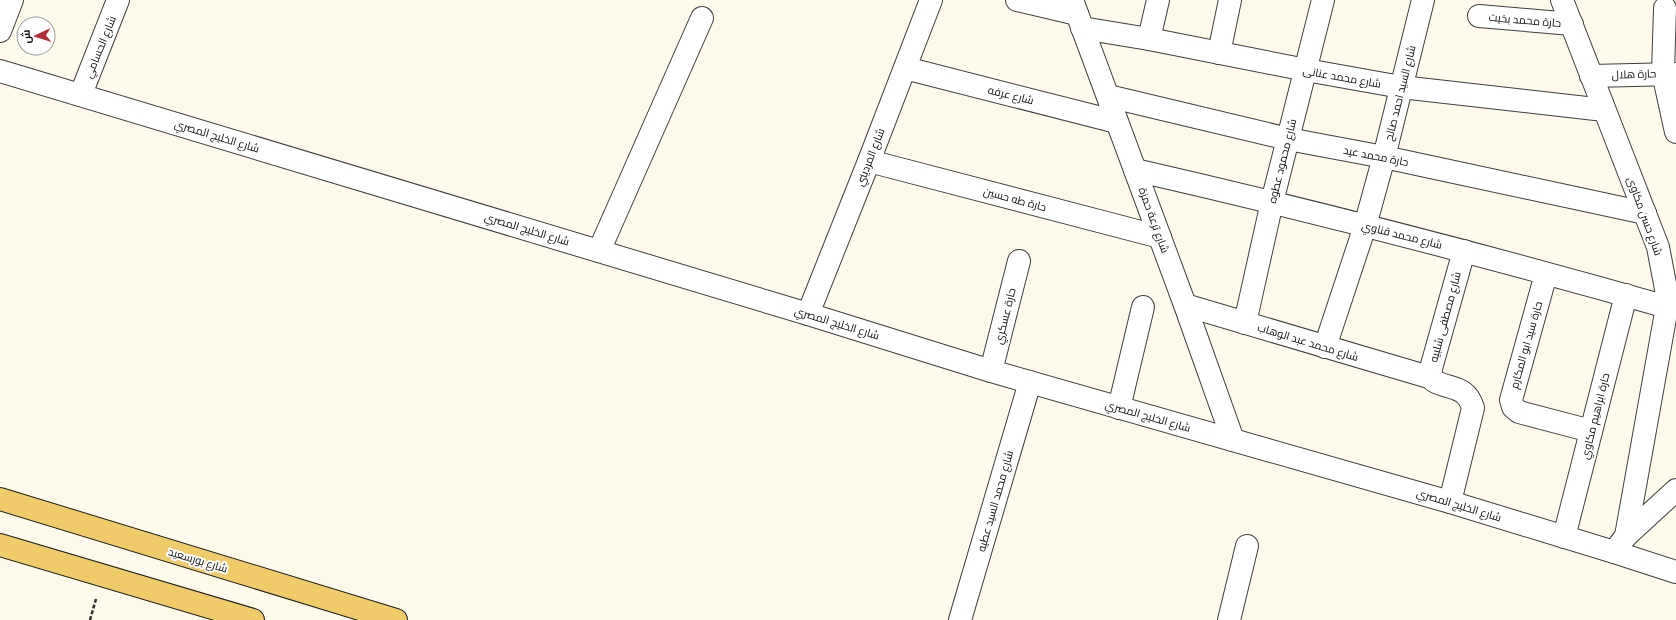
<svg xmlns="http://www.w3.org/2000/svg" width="1676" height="620" viewBox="0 0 1676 620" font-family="'IBM Plex Serif',Cairo,serif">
<rect width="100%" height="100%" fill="#fefaeb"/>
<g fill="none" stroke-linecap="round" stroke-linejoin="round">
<defs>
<g id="minor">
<path d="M1017,0L1077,14"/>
<path d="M1072,0L1185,305L1233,440"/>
<path d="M1562,0L1658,247L1666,289L1667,307L1626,536"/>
<path d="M1665,8L1663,73L1676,132"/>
<path d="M1479,16L1572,24"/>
<path d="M1082,28L1149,39L1306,70L1401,87L1604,110"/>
<path d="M0,31L12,0"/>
<path d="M1149,39L1158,0"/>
<path d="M1219,53L1230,0"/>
<path d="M905,68L1117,122"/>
<path d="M1591,76L1676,74"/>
<path d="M81,94L118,0"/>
<path d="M1108,96L1288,139L1384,157L1645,213"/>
<path d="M869,161L1160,237"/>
<path d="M1135,170C1314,211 1491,257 1667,307"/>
<path d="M599,251L702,18"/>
<path d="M1546,274L1511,400L1513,407L1519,412L1591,431"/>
<path d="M1185,305L1432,378"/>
<path d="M808,314L869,161L931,0"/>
<path d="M1245,323L1272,202L1323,0"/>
<path d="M1325,347L1365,226L1384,157L1423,0"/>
<path d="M991,371L1019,261"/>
<path d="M1119,408L1143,307"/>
<path d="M1450,502L1473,408C1466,385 1451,390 1434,381L1430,372L1464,251"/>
<path d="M1564,537L1626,295"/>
<path d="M960,620L1030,382"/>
<path d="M1229,620L1247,546"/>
</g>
<g id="tertiary">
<path d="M0,71L808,314L991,371L1450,502L1614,552L1676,572"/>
<path d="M1614,552L1626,536L1676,490"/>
</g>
<g id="primary">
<path d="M0,499L396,620"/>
<path d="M0,545L253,620"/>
</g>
</defs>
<!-- minor casing -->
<use href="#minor" stroke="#3e3e3e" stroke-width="24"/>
<!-- tertiary casing -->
<use href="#tertiary" stroke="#3e3e3e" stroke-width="24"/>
<!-- primary casing -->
<use href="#primary" stroke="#1c1c1c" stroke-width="24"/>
<!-- path -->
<path stroke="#2d2d2d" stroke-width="2.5" stroke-dasharray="4 2" stroke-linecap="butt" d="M90,620L96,599"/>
<!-- minor -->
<use href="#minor" stroke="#fff" stroke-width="22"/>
<!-- tertiary -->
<use href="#tertiary" stroke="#fff" stroke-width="22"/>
<!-- primary -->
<use href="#primary" stroke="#efcc69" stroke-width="22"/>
</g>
<g text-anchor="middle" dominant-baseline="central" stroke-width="4" stroke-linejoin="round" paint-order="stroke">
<!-- street labels -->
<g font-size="11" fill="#0b0b0b" stroke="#fff">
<text transform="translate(1525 20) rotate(5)">حارة محمد بخيت</text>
<text transform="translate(100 47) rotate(-68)">شارع الحسامي</text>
<text transform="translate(1634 74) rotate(-2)">حارة هلال</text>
<text transform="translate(1342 77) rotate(10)">شارع محمد عنانى</text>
<text transform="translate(1400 93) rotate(-76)">شارع السيد احمد صالح</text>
<text transform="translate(1011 95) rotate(14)">شارع عرفه</text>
<text transform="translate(217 136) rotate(17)">شارع الخليج المصري</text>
<text transform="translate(1376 156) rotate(11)">حارة محمد عيد</text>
<text transform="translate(870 157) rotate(-69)">شارع المرديني</text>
<text transform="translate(1282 161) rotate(-76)">شارع محمود عطوه</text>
<text transform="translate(1015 199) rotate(15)">حارة طه حسين</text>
<text transform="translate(1645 216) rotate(70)">شارع حسن مكاوى</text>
<text transform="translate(1154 220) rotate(70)">شارع ترعة حمزة</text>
<text transform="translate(527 229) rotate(17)">شارع الخليج المصري</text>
<text transform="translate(1402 235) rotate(14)">شارع محمد قناوي</text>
<text transform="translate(1005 316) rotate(-76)">حارة عسكري</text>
<text transform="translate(1445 317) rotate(-75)">شارع مصطفى شلبيه</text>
<text transform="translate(837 323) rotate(17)">شارع الخليج المصري</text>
<text transform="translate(1308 342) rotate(17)">شارع محمد عبد الوهاب</text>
<text transform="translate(1526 345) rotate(-74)">حارة سيد ابو المكارم</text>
<text transform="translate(1148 416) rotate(16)">شارع الخليج المصري</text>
<text transform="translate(1595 416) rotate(-76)">حارة ابراهيم مكاوي</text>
<text transform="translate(995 501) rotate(-74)">شارع محمد السيد عطيه</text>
<text transform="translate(1459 505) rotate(17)">شارع الخليج المصري</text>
<text transform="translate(198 560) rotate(17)">شارع بورسعيد</text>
</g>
</g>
<!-- north arrow -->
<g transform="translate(36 36) rotate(266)"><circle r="19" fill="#ffffff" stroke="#9d9d9d"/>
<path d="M0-3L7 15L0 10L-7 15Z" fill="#b12d37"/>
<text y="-6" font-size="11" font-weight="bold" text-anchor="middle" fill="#0b0b0b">ش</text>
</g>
</svg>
